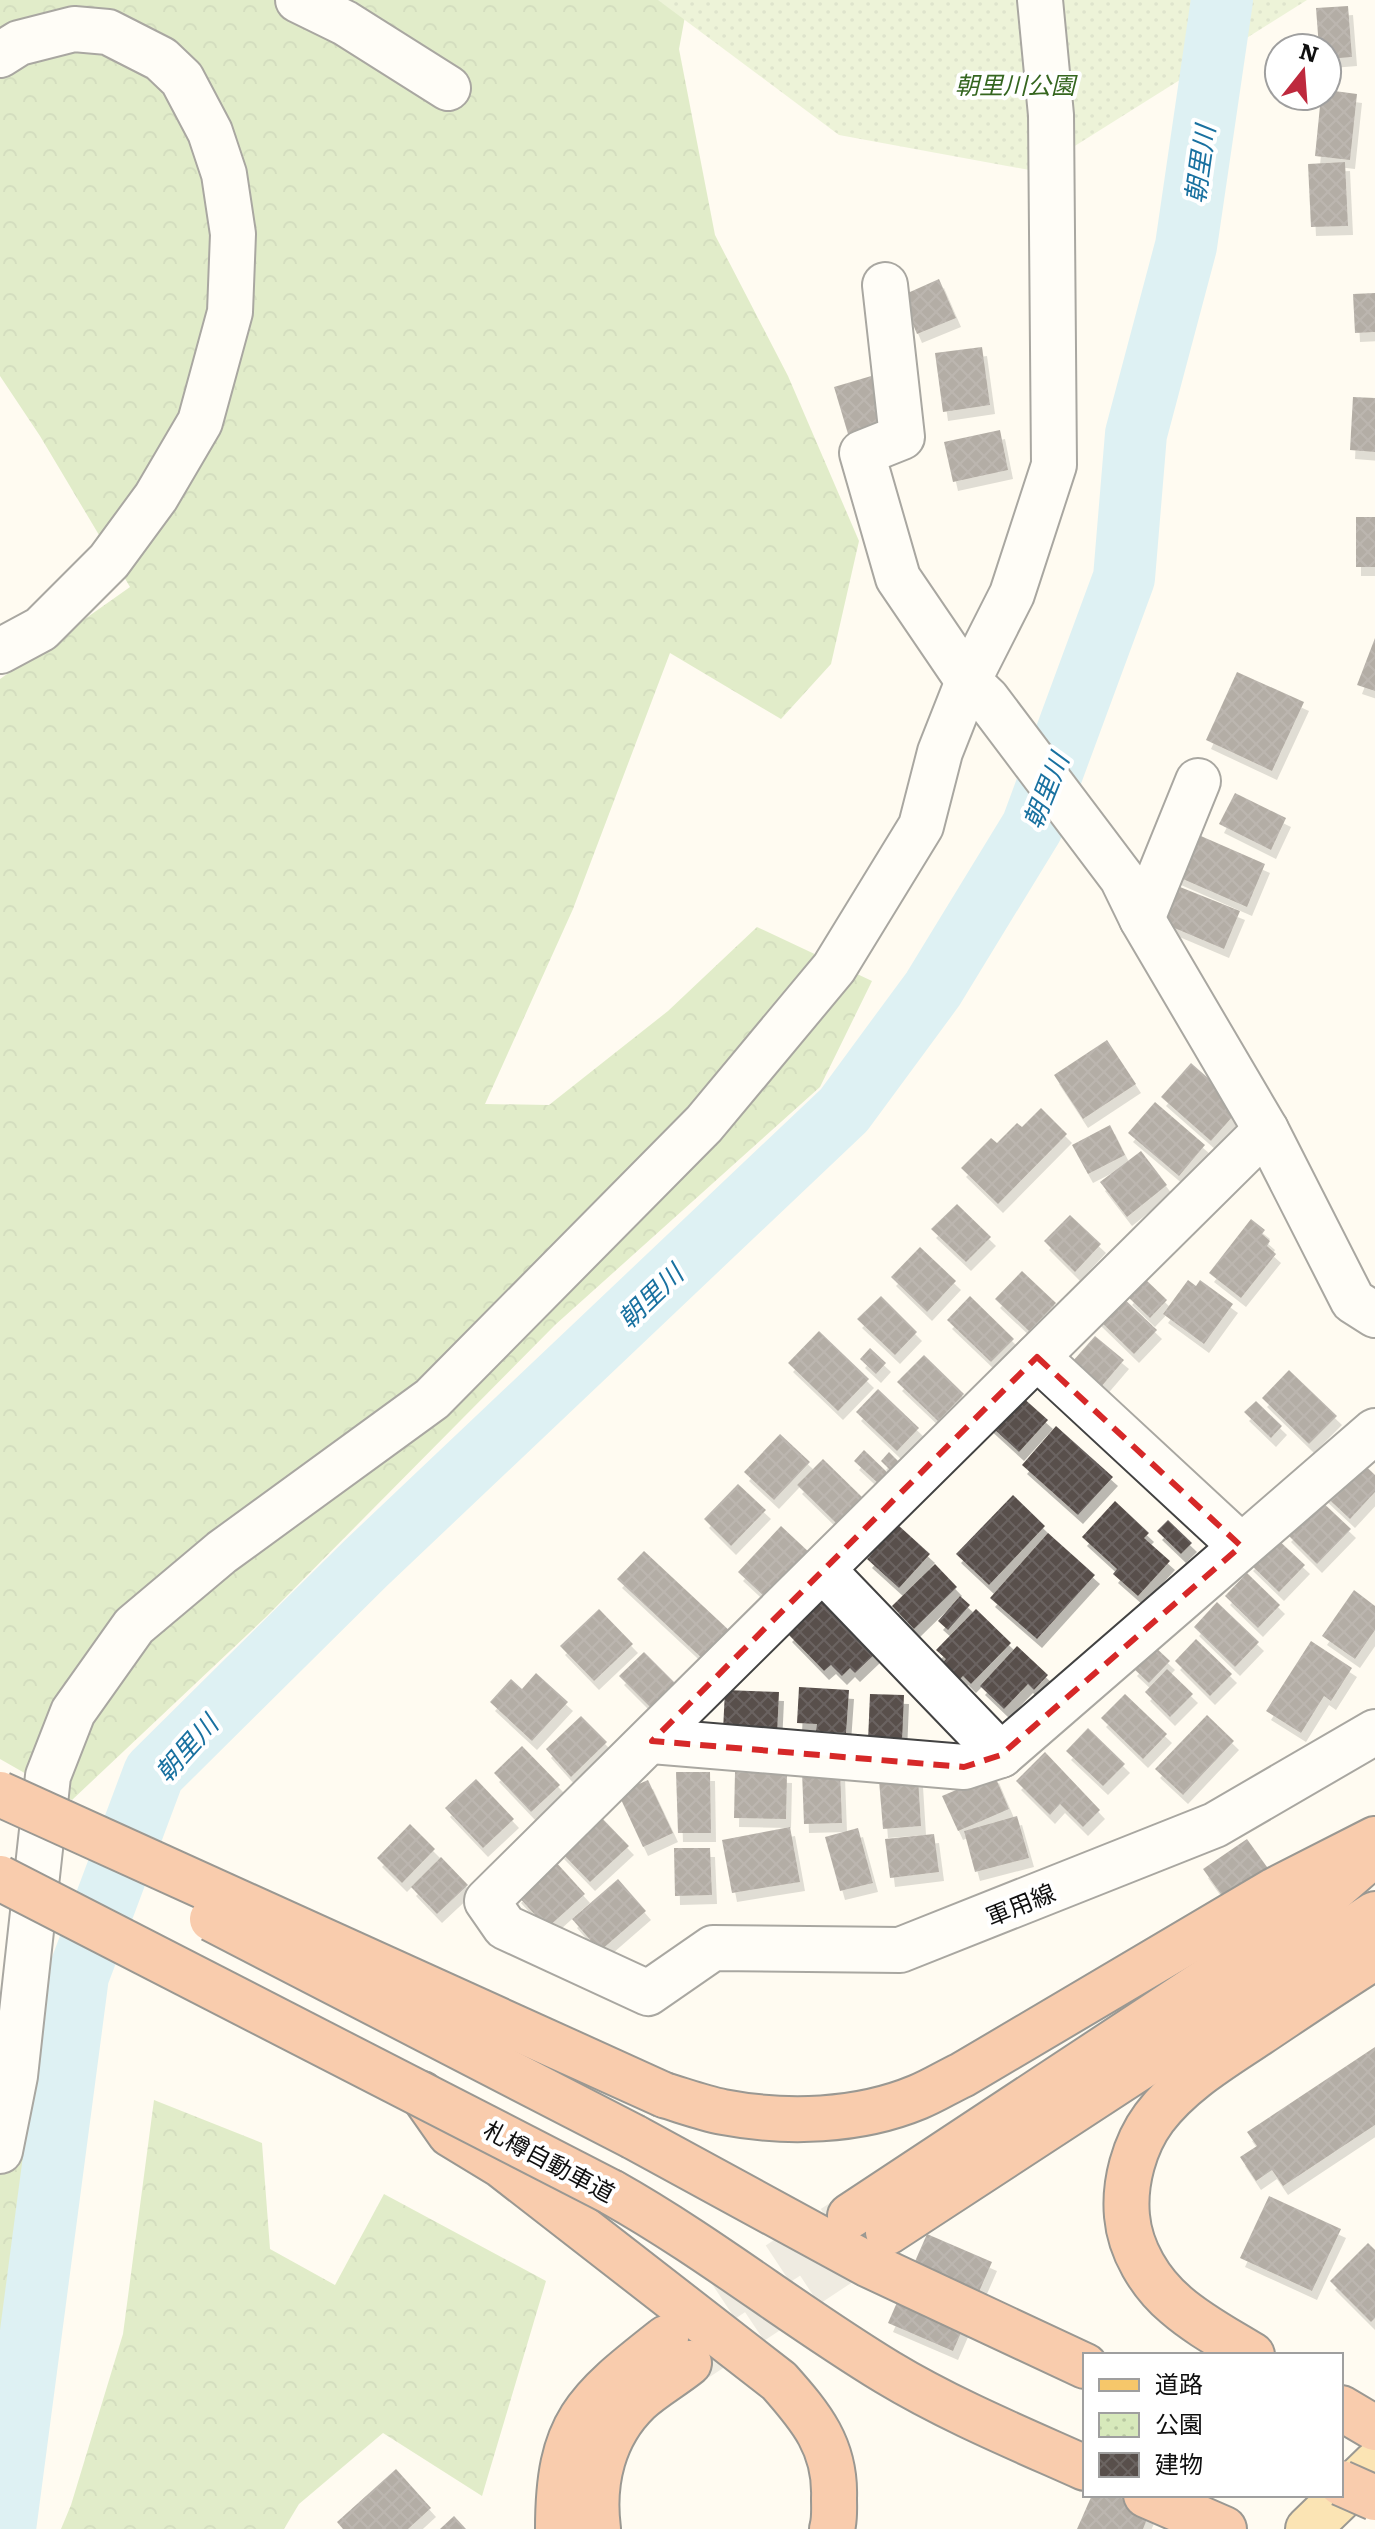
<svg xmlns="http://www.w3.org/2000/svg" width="1375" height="2529" viewBox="0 0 1375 2529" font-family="Literata,'Noto Sans JP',serif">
<defs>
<pattern id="forest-crowns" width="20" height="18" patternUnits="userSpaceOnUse" patternTransform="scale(2)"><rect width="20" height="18" fill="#bdda9a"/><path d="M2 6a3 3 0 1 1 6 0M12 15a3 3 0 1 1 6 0" fill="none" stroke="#a1ba84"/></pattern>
<pattern id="park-dots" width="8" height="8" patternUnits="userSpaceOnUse" patternTransform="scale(2)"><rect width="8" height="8" fill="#d7e9bb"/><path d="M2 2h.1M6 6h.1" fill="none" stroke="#b7c7a0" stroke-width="1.8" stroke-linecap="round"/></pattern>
<pattern id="building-cross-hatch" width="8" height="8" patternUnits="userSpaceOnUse" patternTransform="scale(2)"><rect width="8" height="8" fill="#584f4b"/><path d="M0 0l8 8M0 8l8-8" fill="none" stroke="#6b6461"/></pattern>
<filter id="shadow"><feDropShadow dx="5" dy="9" stdDeviation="0" flood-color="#0004"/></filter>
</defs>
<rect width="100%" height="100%" fill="#fffbf1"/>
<!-- forest -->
<g fill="url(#forest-crowns)">
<path d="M0,0H688L679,49L715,235L788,376L859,541L831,664L781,719L670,653L573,909L485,1104L549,1105L668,1011L757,927L872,981L820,1087L555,1325L267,1616L72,1800L0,1759V679L130,587L40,436L0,376Z"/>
<path d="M0,2009L33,2030L6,2384L0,2395Z"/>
<path d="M154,2100L262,2143L270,2249L335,2285L384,2194L546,2281L482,2496L383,2433L299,2504L284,2529H61L71,2505L123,2334Z"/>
</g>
<!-- park -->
<path fill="url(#park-dots)" d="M658,0H1307L1035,171L839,135Z"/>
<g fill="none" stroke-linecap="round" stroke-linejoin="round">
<!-- river -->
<path stroke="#b7e4f5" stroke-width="62" d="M5,2529L78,1976L154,1773L366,1563L844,1110L933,989L1032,827L1124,578L1136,434L1186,246L1222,0"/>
</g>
<!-- building -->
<g fill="url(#building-cross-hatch)" filter="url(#shadow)">
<path d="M1348,6L1352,57L1327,59V48H1319L1316,8Z"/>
<path d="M1327,90L1357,94L1350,160L1315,156L1321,96H1327Z"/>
<path d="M1345,162L1348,226L1311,227L1308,164Z"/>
<path d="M939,279L956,318L917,334L901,296Z"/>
<path d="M1375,293V332L1355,333L1353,294Z"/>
<path d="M982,347L990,405L943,412L935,353Z"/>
<path d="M878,374L894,431L851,444L834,387Z"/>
<path d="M1353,397L1375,398V452L1350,450Z"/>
<path d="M1000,430L1008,470L953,482L944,442Z"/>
<rect x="1356" y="517" width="19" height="50"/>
<path d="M1375,638V691L1357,685Z"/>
<path d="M1237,672L1304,702L1272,771L1206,740Z"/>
<path d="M1235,793L1286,818L1271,850L1219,824Z"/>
<path d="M1194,833L1265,864L1247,907L1176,876Z"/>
<path d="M1180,887L1240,911L1224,949L1165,924Z"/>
<path d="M1107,1040L1136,1084L1083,1119L1054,1075Z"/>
<path d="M1191,1063L1241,1107L1211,1141L1161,1097Z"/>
<path d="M1155,1102L1205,1145L1179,1176L1128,1133Z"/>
<path d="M1041,1108L1067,1134L998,1204L961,1168L991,1138L997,1143L1017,1123L1022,1127Z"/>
<path d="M1110,1125L1125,1155L1088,1174L1072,1145Z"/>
<path d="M1141,1151L1167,1185L1127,1217L1100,1182Z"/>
<path d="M957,1204L991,1237L966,1262L931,1229Z"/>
<path d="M1070,1215L1101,1244L1075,1272L1044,1241Z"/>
<path d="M1251,1219L1265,1230L1262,1234L1270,1241L1267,1246L1276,1254L1241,1298L1209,1273Z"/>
<path d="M920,1247L956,1281L927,1312L891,1277Z"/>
<path d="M1022,1271L1056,1303L1029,1331L995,1299Z"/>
<path d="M1144,1278L1167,1300L1150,1318L1127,1296Z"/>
<path d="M1188,1280L1196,1286L1200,1280L1233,1304L1204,1344L1163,1314Z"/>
<path d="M1119,1294L1157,1330L1134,1354L1096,1317Z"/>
<path d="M881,1296L917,1332L895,1355L857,1319Z"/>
<path d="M970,1296L1014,1339L991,1362L947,1320Z"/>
<path d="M819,1331L869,1379L838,1411L788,1363Z"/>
<path d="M1095,1336L1124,1360L1094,1395L1065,1370Z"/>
<path d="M870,1348L886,1363L876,1374L860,1359Z"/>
<path d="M924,1355L964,1394L938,1421L897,1382Z"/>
<path d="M1289,1370L1337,1416L1309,1444L1262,1398Z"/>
<path d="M1012,1388L1048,1420L1019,1452L983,1419Z"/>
<path d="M878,1389L919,1428L897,1451L856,1412Z"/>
<path d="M1256,1401L1282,1426L1271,1438L1244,1412Z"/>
<path d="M1056,1426L1113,1477L1078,1515L1022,1465Z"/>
<path d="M780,1434L810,1462L774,1500L744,1472Z"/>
<path d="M864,1450L889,1474L880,1485L854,1461Z"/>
<path d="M889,1452L900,1463L892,1472L881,1461Z"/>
<path d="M1354,1455L1375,1475V1492L1350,1519L1319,1490Z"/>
<path d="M823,1459L863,1498L837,1524L797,1485Z"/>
<path d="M738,1484L766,1510L731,1546L704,1519Z"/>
<path d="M1013,1495L1045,1526L989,1585L956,1554Z"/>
<path d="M1319,1499L1351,1529L1317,1564L1286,1533Z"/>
<path d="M1115,1501L1149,1533L1144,1538L1170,1561L1138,1596L1113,1574L1117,1569L1082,1537Z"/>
<path d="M1168,1520L1192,1543L1181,1554L1157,1531Z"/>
<path d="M898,1525L930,1554L899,1588L867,1559Z"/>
<path d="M781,1526L811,1554L767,1599L738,1572Z"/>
<path d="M1048,1533L1095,1575L1037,1639L990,1598Z"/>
<path d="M1274,1536L1305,1565L1279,1592L1248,1562Z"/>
<path d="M644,1551L732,1633L705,1661L617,1579Z"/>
<path d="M935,1564L957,1587L914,1629L892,1606Z"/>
<path d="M1247,1573L1280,1605L1258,1628L1225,1596Z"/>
<path d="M1354,1590L1375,1606V1630L1355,1659L1322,1636Z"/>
<path d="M960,1596L970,1605L948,1630L938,1621Z"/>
<path d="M822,1600L875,1654L855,1673L850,1668L842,1676L831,1665L824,1671L787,1633Z"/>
<path d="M1217,1602L1259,1642L1235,1667L1194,1627Z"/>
<path d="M599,1609L633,1644L594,1681L560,1646Z"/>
<path d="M976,1609L1011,1643L971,1684L963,1676L952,1687L935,1671L946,1659L936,1650Z"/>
<path d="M1196,1639L1232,1674L1210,1696L1175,1661Z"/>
<path d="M1311,1641L1352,1668L1331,1701L1324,1696L1301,1733L1266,1711Z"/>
<path d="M1153,1645L1170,1661L1149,1683L1132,1667Z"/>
<path d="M1017,1646L1048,1675L1034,1690L1028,1684L1004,1709L980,1686Z"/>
<path d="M644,1652L677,1685L652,1709L619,1676Z"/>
<path d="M1167,1669L1193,1694L1170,1717L1145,1692Z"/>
<path d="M536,1673L568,1702L532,1741L490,1702L511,1679L522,1689Z"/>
<path d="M799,1687L849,1690L846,1733L816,1731L817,1724L797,1723Z"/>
<path d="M725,1690L779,1692L777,1734L723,1731Z"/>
<path d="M870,1694L904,1695L902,1742L868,1741Z"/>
<path d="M1125,1694L1167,1734L1143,1759L1101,1718Z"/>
<path d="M1207,1715L1234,1741L1183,1795L1155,1769Z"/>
<path d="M581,1716L607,1742L571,1777L546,1749Z"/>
<path d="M1088,1728L1125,1764L1103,1786L1066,1751Z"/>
<path d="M522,1746L560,1785L531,1812L494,1773Z"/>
<path d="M1045,1752L1100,1810L1083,1827L1060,1804L1050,1815L1016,1781Z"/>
<path d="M840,1769L842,1823L804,1824L802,1771Z"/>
<path d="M676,1772H710L711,1833H678Z"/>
<path d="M735,1772L787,1774L786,1819L734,1818Z"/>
<path d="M994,1774L1009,1809L958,1831L942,1796Z"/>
<path d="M918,1778L921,1826L883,1829L879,1780Z"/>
<path d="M476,1779L514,1819L483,1848L445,1808Z"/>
<path d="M648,1780L673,1833L643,1847L618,1793Z"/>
<path d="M597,1813L629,1846L590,1882L559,1850Z"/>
<path d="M1017,1816L1029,1858L975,1872L964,1831Z"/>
<path d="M410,1824L435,1849L402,1883L377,1858Z"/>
<path d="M790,1827L800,1882L732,1893L722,1840Z"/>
<path d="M858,1828L873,1883L840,1891L825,1837Z"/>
<path d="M934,1834L939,1872L890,1878L885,1839Z"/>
<path d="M1247,1839L1342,1972L1298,2002L1203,1869Z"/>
<path d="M674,1848H710L712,1895L675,1896Z"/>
<path d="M441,1857L468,1885L437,1914L411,1887Z"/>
<path d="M554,1860L585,1894L547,1928L516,1894Z"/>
<path d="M618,1879L646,1911L600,1951L572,1919Z"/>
<path d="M1375,2047V2125L1283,2186L1272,2170L1256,2181L1240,2157L1257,2146L1247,2132Z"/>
<path d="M1269,2196L1341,2229L1312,2291L1240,2258Z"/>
<path d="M927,2234L992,2262L953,2351L888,2323Z"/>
<path d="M1368,2243L1375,2250V2318L1371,2322L1330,2281Z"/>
<path d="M396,2469L431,2508L408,2529H343L337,2522Z"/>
<path d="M1092,2495H1157L1143,2529H1077Z"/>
<path d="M454,2516L466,2529H440Z"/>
</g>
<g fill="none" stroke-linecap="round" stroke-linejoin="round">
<!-- highway-tunnel -->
<g stroke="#dbd8cf" stroke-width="44" stroke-dasharray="44 22" stroke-linecap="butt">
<path d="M668,2337L847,2218"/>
<path d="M697,2359L879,2238"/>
</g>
<defs>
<g id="minor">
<path d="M298,0L345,23L448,88"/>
<path d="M0,55L19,43L74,29L108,32L161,59L182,79L210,132L224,174L233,234L230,312L200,422L156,497L109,561L41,629L0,651"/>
<path d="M885,285L902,437L862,453L898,578L968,681L987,699L1122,878L1142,919L1266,1130L1353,1301L1375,1315"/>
<path d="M1142,919L1198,781"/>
<path d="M1266,1130L487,1901L505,1927L648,1993L713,1948L900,1950L1215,1825L1375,1732"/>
<path d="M1037,1357L1241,1546"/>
<path d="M823,1570L1001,1755"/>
<path d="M652,1741L964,1767L1001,1755L1375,1431"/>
<path d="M0,2151L15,2076L48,1776L73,1712L134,1626L222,1552L432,1399L704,1124L834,968L921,826L940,752L968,681L1012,594L1054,465L1051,115L1040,0"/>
</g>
<path id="major" d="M1308,2529L1375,2464"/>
<g id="highway">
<path d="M422,2094L450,2134L501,2165L779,2381C811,2417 836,2447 834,2498C834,2508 835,2519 832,2529"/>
<path d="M664,2095C684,2101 703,2108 723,2112C786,2124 858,2122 918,2097C933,2091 947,2082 962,2075L1275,1890L1375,1839"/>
<path d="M634,2137L867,2264L1085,2366"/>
<path d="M611,2192C707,2246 793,2315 887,2372C950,2410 1018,2438 1085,2468"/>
<path d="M850,2216L1297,1921L1365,1862"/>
<path d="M888,2232L1375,1914"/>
<path d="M1252,2355C1226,2339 1199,2325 1176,2305C1150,2283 1130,2250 1127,2216C1124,2183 1134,2145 1154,2118C1181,2082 1222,2058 1258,2034C1297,2008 1335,1982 1375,1957"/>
<path d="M1341,2408L1375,2428"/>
<path d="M1146,2495L1224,2529"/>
<path d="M558,2529C558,2422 586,2401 666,2338"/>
<path d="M598,2529C592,2482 603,2435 638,2401C653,2387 673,2376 689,2363"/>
</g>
</defs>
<!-- minor casing -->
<use href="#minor" stroke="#424242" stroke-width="48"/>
<!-- major casing -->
<use href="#major" stroke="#202020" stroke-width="48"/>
<!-- highway casing -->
<use href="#highway" stroke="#202020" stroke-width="48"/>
<!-- minor -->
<use href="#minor" stroke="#fff" stroke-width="44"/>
<!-- major -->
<use href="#major" stroke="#f6c76a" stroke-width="44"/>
<!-- highway -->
<use href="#highway" stroke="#f2935c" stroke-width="44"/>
<defs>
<g id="highway-bridge">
<path d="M0,1794L664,2095"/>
<path d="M0,1878L611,2192"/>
<path d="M212,1919L634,2137"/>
<path d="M1341,2483L1375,2498"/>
</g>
</defs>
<!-- highway-bridge casing -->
<use href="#highway-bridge" stroke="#202020" stroke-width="48" stroke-linecap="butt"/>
<!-- highway-bridge -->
<use href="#highway-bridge" stroke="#f2935c" stroke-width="44"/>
</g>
<!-- marked area -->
<path d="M0 0H1375V2529H0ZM1037,1357L1241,1546L1001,1755L964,1767L652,1741Z" fill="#fffbf1" fill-opacity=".55" fill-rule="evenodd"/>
<path fill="none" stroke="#d62828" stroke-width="6" stroke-dasharray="16 10" stroke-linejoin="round" d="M1037,1357L1241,1546L1001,1755L964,1767L652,1741Z"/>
<g text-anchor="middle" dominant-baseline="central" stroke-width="8" stroke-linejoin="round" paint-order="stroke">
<!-- park labels -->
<g font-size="24" font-style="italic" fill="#356620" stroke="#fff">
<text x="1015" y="83">朝里川公園</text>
</g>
<!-- street labels -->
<g font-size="24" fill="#0f0f0f" stroke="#fff">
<text transform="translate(1020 1903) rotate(-22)">軍用線</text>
<text transform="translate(550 2160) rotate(28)">札樽自動車道</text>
</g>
<!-- water labels -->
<g font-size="26" font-style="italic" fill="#1971a0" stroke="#fff">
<text transform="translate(1198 164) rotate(-82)">朝里川</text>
<text transform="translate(1044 790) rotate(-68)">朝里川</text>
<text transform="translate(649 1295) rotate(-44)">朝里川</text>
<text transform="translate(185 1747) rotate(-48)">朝里川</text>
</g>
</g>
<!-- legend -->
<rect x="1083" y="2353" width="260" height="144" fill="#ffffff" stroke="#9f9f9f" stroke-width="2"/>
<rect x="1099" y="2379" width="40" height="12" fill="#f6c76a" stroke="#9f9f9f" stroke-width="2"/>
<text x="1155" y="2393" font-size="24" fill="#0f0f0f">道路</text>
<rect x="1099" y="2413" width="40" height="24" fill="url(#park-dots)" stroke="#9f9f9f" stroke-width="2"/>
<text x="1155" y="2433" font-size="24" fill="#0f0f0f">公園</text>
<rect x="1099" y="2453" width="40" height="24" fill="url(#building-cross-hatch)" stroke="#9f9f9f" stroke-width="2"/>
<text x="1155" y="2473" font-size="24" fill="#0f0f0f">建物</text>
<!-- north arrow -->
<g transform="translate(1303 72) rotate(17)"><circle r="38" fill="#ffffff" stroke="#9f9f9f" stroke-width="2"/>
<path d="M0-6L14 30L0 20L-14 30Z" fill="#be293d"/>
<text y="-12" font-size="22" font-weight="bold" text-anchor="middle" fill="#0f0f0f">N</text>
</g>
</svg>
